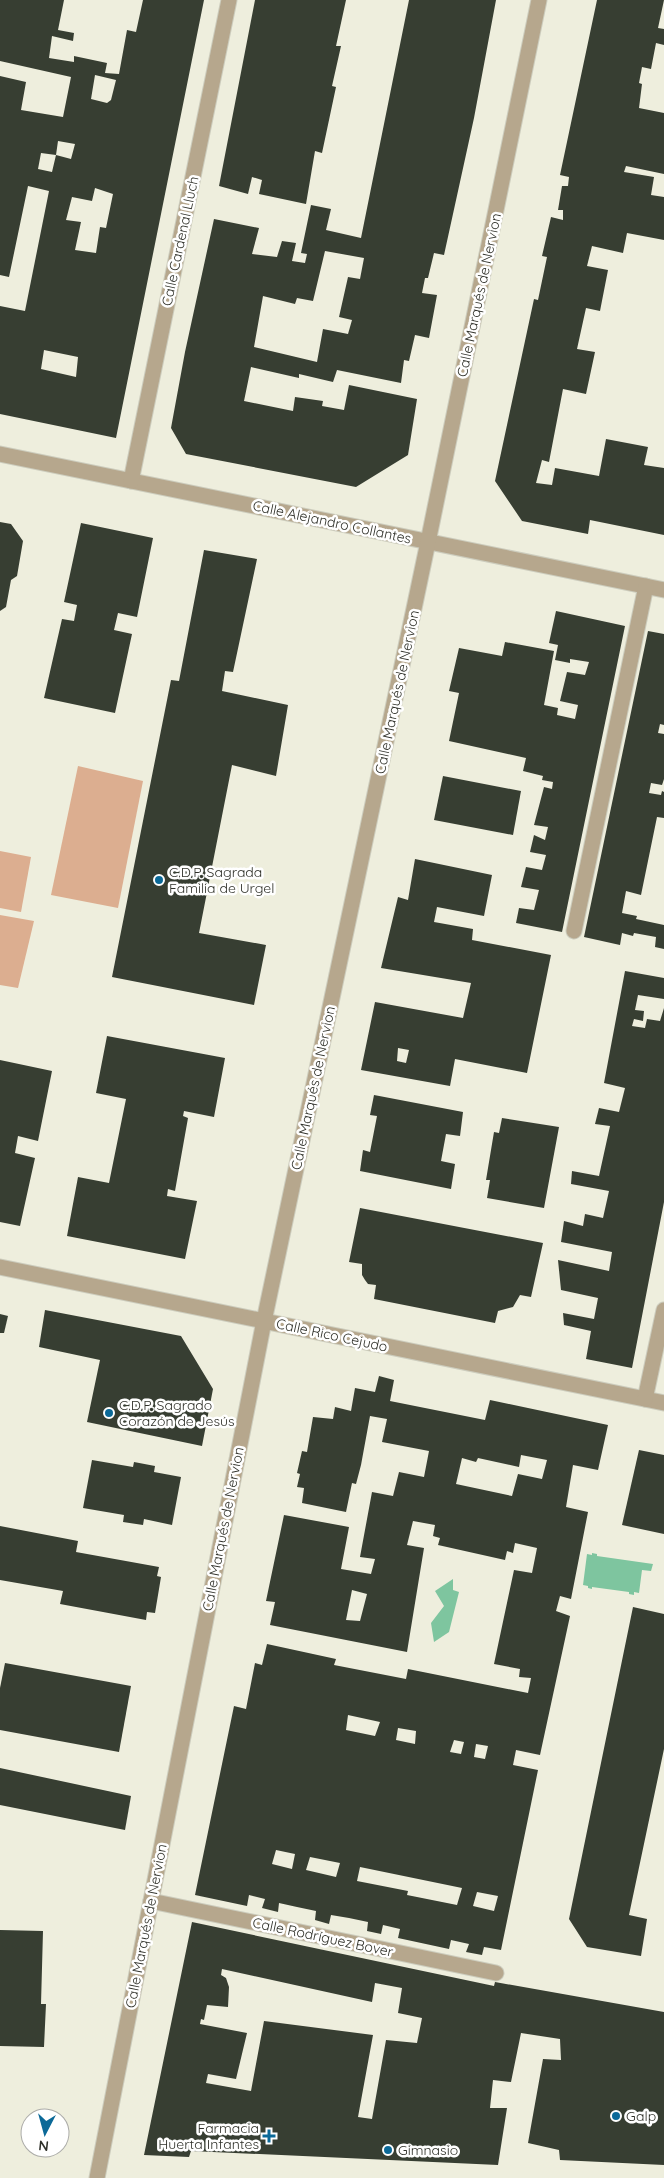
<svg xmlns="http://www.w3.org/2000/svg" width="664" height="2178" viewBox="0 0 664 2178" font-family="Quicksand,sans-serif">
<rect width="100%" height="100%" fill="#eed"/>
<!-- green -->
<g fill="#dcae90">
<path d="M78,766L143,781L118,908L51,895Z"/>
<path d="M0,851L31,857L21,912L0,908Z"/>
<path d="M0,915L34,921L18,988L0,985Z"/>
</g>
<!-- water -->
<g fill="#7ec59f">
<path d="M592,1553L597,1554V1556L653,1564L651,1571L642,1570L639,1593L634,1592V1595L629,1594V1592L592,1587V1589L588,1588V1586L583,1585L587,1554L592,1555Z"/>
<path d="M453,1579V1590L459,1592L449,1632L434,1642L431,1623L444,1606L435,1591Z"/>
</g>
<!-- building -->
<g fill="#373e32" fill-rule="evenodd">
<path d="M0,0H64L58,30L74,33L73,41L52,36L49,58L74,62V56L107,63L105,73L119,74L127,30L136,32L143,0H204L116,438L0,414V306L25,311L49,191L28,186L9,277L0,275V76L26,82L21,110L63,117L71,77L0,61ZM95,75L116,80L111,100L107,103L91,99ZM58,141L75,144L71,159L56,155L52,172L38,169L41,153L56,155ZM95,188L113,194L106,228L100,227L96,253L75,250L81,222L66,220L72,197L92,201ZM44,350L78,357L76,377L41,369Z"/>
<path d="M255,0H346L336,46H341L332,86L336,87L322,153L315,151L306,204L259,194L262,180L252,177L248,194L219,186Z"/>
<path d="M409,0H496L474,118L444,255L434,253L428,278H425L422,293L437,295L429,338L415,335L409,361L404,360L401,383L337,370L333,382L299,374V378L251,367L244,401L293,411L295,397L323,401L322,406L344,410L349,385L417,399L408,455L356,487L186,454L171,428L185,352L214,219L259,228L252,254L277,257L282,241L296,243L292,261L305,263L307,254L301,253L311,205L331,209L326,230L361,238ZM325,251L364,258L360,279L348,277L339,317L352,320L348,334L323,329L317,362L254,347L263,296L295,304L297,298L313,301Z"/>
<path d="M597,0H664L658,28L664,29V45L656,43L651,69L642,67L639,83L642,84L639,108L664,113V174L626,166L624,172L654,177L651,195L664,197V240L627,233L623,253L592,246L587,266L608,270L600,311L586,308L577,349L595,352L586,394L563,389L549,462L542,460L536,483L552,485L555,468L599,476L606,439L648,447L644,465L664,468V535L590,520L588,534L522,521L495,481L534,299L538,300L547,257L542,256L551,217L563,220V210H558L562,186H568L569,177L560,175Z"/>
<path d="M0,522L11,524L23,541L17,576L11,580L6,607L0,611Z"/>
<path d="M81,523L153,538L137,617L118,613L114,630L132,634L115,713L44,698L62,619L74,621L77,605L64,602Z"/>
<path d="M204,550L257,559L233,672L225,671L222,691L288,705L276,776L232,765L199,933L266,945L254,1005L112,977L171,680L179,681Z"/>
<path d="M556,611L625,626L562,932L516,923L519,908L534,910L539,890L521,887L526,867L542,870L546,855L530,852L534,835L545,840L548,827L534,825L544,787L552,789L553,782L542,780L543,776L523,771L526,758L449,741L459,693L449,691L459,648L502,656L505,642L554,651L544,705L558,708L557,715L575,719L578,705L560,701L567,672L585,675L589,662L570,659V663L555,660L558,645L549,643Z"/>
<path d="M648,631L664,634V725L660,724L658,733L664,734V779L662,785L651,783L649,793L661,795L662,791L664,792V818L657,817L641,895L626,891L622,913L637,916L636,919L664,925V949L655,947L656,937L634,933L633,936L622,933L620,945L584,937Z"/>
<path d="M443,776L521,791L513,835L434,820Z"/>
<path d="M415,859L492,875L484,916L437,907L434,922L473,929L472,940L551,955L527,1073L455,1059L450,1086L361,1070L375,1002L463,1018L471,983L381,968L398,897L408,900ZM398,1048L409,1050L406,1063L397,1061Z"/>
<path d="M625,971L664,978V999L638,995L635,1010L644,1011L643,1021L634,1019L632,1026L645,1028L647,1019L660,1021L664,1008V1202L632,1368L586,1359L591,1331L564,1325L563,1313L594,1319L598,1298L561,1290L558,1260L609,1271L612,1252L561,1242L564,1221L583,1226L585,1214L603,1218L609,1191L571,1184L572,1171L599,1176L610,1126L595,1124L599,1108L619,1112L625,1088L604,1083Z"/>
<path d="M107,1036L225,1058L214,1117L184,1111L183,1116L188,1118L175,1191L168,1189L167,1196L197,1201L185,1259L67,1236L78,1177L109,1183L126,1099L96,1093Z"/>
<path d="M0,1060L52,1071L38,1141L18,1136L15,1153L35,1158L20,1226L0,1222Z"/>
<path d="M374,1095L463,1112L460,1136L446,1134L441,1161L455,1164L451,1189L360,1171L363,1150L370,1152L377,1116L370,1115Z"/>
<path d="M502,1118L559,1127L544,1208L487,1198L490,1180H486L494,1132L499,1133Z"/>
<path d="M360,1208L543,1243L531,1297L520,1295L513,1307L498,1311L495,1323L374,1299L376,1285L368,1284L365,1280L362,1275V1264L349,1262Z"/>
<path d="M45,1310L181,1336L213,1389L202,1446L87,1422L100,1360L39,1347Z"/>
<path d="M0,1314L8,1316L4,1333H0Z"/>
<path d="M379,1376L394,1380L390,1401L485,1420L490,1400L608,1425L598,1470L573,1465L566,1507L588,1512L571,1599L560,1596L556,1611L570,1616L540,1755L516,1750L513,1765L538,1770L501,1950L484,1947L482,1955L466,1952L469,1944L451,1940L449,1949L398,1938L400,1929L383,1925L381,1934L367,1931L368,1922L349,1918L331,1915L329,1924L315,1920L316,1911L297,1907L279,1903L278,1912L262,1908L265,1899L249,1895L247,1906L195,1895L234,1706L246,1709L255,1663L262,1665L267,1644L336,1659L334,1665L406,1679L408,1669L528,1693L531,1678L519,1677L520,1669L494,1664L514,1570L532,1573L537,1548L515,1543L513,1553L507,1551L505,1560L438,1545L440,1538L433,1536L435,1525L413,1521L407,1545L424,1548L407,1652L270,1625L275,1602L266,1601L284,1515L349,1527L341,1569L371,1574L375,1559L360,1557L372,1492L393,1496L399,1472L424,1477L429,1451L382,1442L387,1419L370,1416L361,1465L356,1484L352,1483L346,1512L302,1503L304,1488L297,1487L300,1474L297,1473L302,1451L307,1452L313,1417L333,1419L335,1407L351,1411L355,1388L375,1392ZM521,1455L547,1460L542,1479L518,1474L512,1496L456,1484L462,1458L476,1462L478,1458L519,1467ZM352,1590L367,1594L360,1621L346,1620ZM348,1715L380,1722L375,1736L346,1730ZM398,1728L416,1731L415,1744L396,1740ZM454,1740L464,1742L461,1754L450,1752ZM476,1744L488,1746L485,1759L474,1757ZM276,1850L295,1854L292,1869L272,1864ZM310,1857L340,1863L336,1877L306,1870ZM360,1867L462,1888L457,1905L407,1895L408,1891L357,1881ZM477,1892L498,1896L494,1911L473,1906Z"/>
<path d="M639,1450L664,1455V1534L622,1525Z"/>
<path d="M92,1460L133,1467L134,1462L155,1466L154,1472L181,1477L172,1525L144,1519L143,1525L123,1522L124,1515L83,1508Z"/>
<path d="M0,1526L78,1541L76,1552L159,1567L157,1576L161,1577L155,1613L147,1612L146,1620L60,1604L63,1591L0,1580Z"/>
<path d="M633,1607L664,1614V1749L629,1915L647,1919L641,1956L587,1947L569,1919Z"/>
<path d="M5,1663L131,1686L119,1752L0,1730V1688Z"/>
<path d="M0,1768L131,1796L125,1830L0,1805Z"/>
<path d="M192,1922L494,1986L495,1982L664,2012V2165L560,2160L559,2150L528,2143L543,2059L561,2060L560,2039L521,2033L511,2082L493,2080L490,2108H507L498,2165L191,2151L189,2157L144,2155ZM222,1969L372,2002L375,1983L402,1988L398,2013L422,2018L417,2043L386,2040L372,2119L358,2117L373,2035L264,2021L251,2091L206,2083L208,2074L236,2079L247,2033L200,2024L201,2019L204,2020L207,2005L228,2007L229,1987L226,1978L221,1975Z"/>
<path d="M0,1930L43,1931L41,2004H46L44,2047L0,2046Z"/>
</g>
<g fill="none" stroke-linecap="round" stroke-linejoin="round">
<defs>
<g id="minor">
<path d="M0,454L664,590"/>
<path d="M131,481L229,0"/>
<path d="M574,931L646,586"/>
<path d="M0,1267L664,1403"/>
<path d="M645,1399L664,1310"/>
<path d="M151,1901L496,1973"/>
<path d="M97,2178L264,1321L428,542L539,0"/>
</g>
</defs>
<!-- minor casing -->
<use href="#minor" stroke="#ccccbd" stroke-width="17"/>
<!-- minor -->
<use href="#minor" stroke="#b6a78d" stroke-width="15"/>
</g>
<!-- markers -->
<g fill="#0b6998" stroke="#fff" stroke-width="2">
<circle cx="159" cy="880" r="5"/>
<circle cx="109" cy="1413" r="5"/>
<circle cx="616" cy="2116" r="5"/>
<path d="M266.5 2128.5h5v5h5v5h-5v5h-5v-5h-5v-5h5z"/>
<circle cx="388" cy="2150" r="5"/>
</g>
<g text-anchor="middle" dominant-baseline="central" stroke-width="5" stroke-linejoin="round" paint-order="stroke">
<!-- street labels -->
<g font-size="14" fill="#2f3029" stroke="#fff">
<text transform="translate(180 241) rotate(-78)">Calle Cardenal Lluch</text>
<text transform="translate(479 295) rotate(-78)">Calle Marqués de Nervion</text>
<text transform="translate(332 522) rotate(12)">Calle Alejandro Collantes</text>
<text transform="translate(397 692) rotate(-78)">Calle Marqués de Nervion</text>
<text transform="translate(313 1088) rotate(-78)">Calle Marqués de Nervion</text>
<text transform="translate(332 1335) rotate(12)">Calle Rico Cejudo</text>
<text transform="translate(223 1529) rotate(-79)">Calle Marqués de Nervion</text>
<text transform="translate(146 1926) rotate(-79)">Calle Marqués de Nervion</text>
<text transform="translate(323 1937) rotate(12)">Calle Rodríguez Bover</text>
</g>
<!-- poi labels -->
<g font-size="14" fill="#2f3029" stroke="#fff" text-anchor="start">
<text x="169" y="872">C.D.P. Sagrada<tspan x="169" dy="16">Familia de Urgel</tspan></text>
<text x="119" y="1405">C.D.P. Sagrado<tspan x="119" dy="16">Corazón de Jesús</tspan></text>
<text x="626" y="2116">Galp</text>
<text x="259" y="2128" text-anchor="end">Farmacia<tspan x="259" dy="16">Huerta Infantes</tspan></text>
<text x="398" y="2150">Gimnasio</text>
</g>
</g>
<!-- north arrow -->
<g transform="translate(45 2133) rotate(186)"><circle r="24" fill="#ffffff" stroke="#acaca9"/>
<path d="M0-4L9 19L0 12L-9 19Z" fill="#0b6998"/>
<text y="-8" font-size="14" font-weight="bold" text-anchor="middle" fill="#2f3029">N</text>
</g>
</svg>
